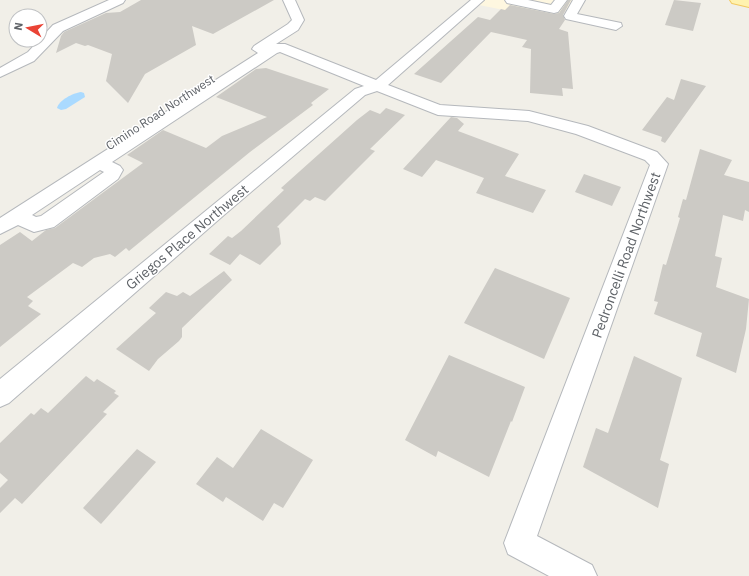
<svg xmlns="http://www.w3.org/2000/svg" width="749" height="576" viewBox="0 0 749 576" font-family="'IBM Plex Sans',sans-serif">
<rect width="100%" height="100%" fill="#f1efe8"/>
<!-- commercial -->
<path fill="#fef7e0" d="M485,0H574L557,21L479,5Z"/>
<!-- water -->
<path fill="#aadaff" d="M81,92L84,93L85,97L66,109L61,110L57,108C59,100 73,93 81,92Z"/>
<!-- building -->
<g fill="#cccac5">
<path d="M141,0H274L213,34L192,26L196,45L145,74L128,103L106,81L112,54L88,45L85,46L76,43L56,53L61,36L64,32L106,13L120,12Z"/>
<path d="M568,0H571L563,15L565,20L559,29L568,32L573,89L562,88L563,96L530,93L531,49L522,47L527,40L491,32L441,83L414,74L478,17L490,20L501,9L505,10L510,5L554,14L559,13Z"/>
<path d="M674,0L701,3L693,31L665,25Z"/>
<path d="M266,68L329,89L311,103L313,105L250,152L129,251L126,248L115,257L110,254L94,258L82,267L73,263L27,297L33,301L28,306L41,314L0,347V245L20,232L32,241L46,230L55,228L143,163L127,155L163,130L206,148L222,136L267,117L216,97L256,69Z"/>
<path d="M681,79L706,86L665,143L661,141L662,137L642,130L667,97L674,100Z"/>
<path d="M386,108L405,115L370,149L375,151L325,201L315,197L310,201L305,199L277,227L279,228L281,244L260,265L240,254L230,265L209,254L228,236L232,238L241,231L284,190L281,188L357,120L370,110L380,114Z"/>
<path d="M451,117L457,118L464,124L458,131L519,154L505,176L546,190L533,213L476,193L484,178L436,160L422,177L403,169Z"/>
<path d="M700,149L732,160L724,175L749,182V212L745,210L743,221L723,215L715,256L722,258L716,287L749,299L746,329L736,373L696,356L702,333L654,314L658,302L654,301L663,264L666,265L680,218L678,217L683,199L686,200Z"/>
<path d="M584,174L621,187L612,206L575,192Z"/>
<path d="M495,268L570,298L544,359L464,323Z"/>
<path d="M224,271L232,280L182,328V337L179,341L158,359L149,371L116,349L156,313L149,308L166,292L177,296L183,292L190,296Z"/>
<path d="M449,355L525,387L512,422L511,421L489,477L438,451L436,457L405,440Z"/>
<path d="M634,356L682,378L660,460L669,464L658,508L583,467L596,428L608,433Z"/>
<path d="M86,376L94,382L97,379L116,391L114,393L119,396L103,412L107,414L22,504L15,498L0,513V488L8,480L0,473V443L31,413L34,415L41,408L48,413Z"/>
<path d="M261,429L313,460L283,508L274,503L263,521L226,497L223,502L196,484L217,457L233,468Z"/>
<path d="M137,449L156,462L101,524L83,508Z"/>
</g>
<g fill="none" stroke-linecap="round" stroke-linejoin="round">
<defs>
<g id="minor">
<path d="M109,0H125L123,3L63,31L34,61L0,77V68L28,52L53,25Z"/>
<path d="M283,0H295L304,20L298,30L276,44H285L376,80L471,0H484L388,85L440,105L529,111L588,126L657,152L668,164L537,536L592,565L597,576H549L508,554L504,543L650,165L645,160L576,134L528,121L438,115L377,91L365,95L224,215L9,403L0,407V379L355,89L364,86L280,52L277,53L112,162L120,166L123,170L118,179L54,227L34,232L18,225L0,234V218L258,53L252,49L254,46L288,24L292,20ZM100,170L104,172L41,216L36,217L32,215Z"/>
<path d="M505,0H528L551,5L555,0H567L558,12L554,13L507,3Z"/>
<path d="M573,0H585L577,14L621,23L622,26L616,30L566,19L564,16Z"/>
</g>
<path id="major" d="M730,0H749V7L732,3Z"/>
</defs>
<!-- minor casing -->
<use href="#minor" stroke="#b5b8bc" stroke-width="2"/>
<!-- major casing -->
<use href="#major" stroke="#f2c960" stroke-width="2"/>
<!-- minor -->
<use href="#minor" fill="#fff" fill-rule="evenodd"/>
<!-- major -->
<use href="#major" fill="#fff2af" fill-rule="evenodd"/>
</g>
<g text-anchor="middle" dominant-baseline="central" stroke-width="3" stroke-linejoin="round" paint-order="stroke">
<!-- far-street labels -->
<g font-size="12" fill="#5f6368" stroke="#fff">
<text transform="translate(160 112) rotate(-33)">Cimino Road Northwest</text>
</g>
<!-- street labels -->
<g font-size="14" fill="#5f6368" stroke="#fff">
<text transform="translate(187 237) rotate(-40)">Griegos Place Northwest</text>
<text transform="translate(626 255) rotate(-70)">Pedroncelli Road Northwest</text>
</g>
</g>
<!-- north arrow -->
<g transform="translate(28 28) rotate(280)"><circle r="19" fill="#ffffff" stroke="#bfc1c3"/>
<path d="M0-3L7 15L0 10L-7 15Z" fill="#ea4335"/>
<text y="-6" font-size="11" font-weight="bold" text-anchor="middle" fill="#5f6368">N</text>
</g>
</svg>
